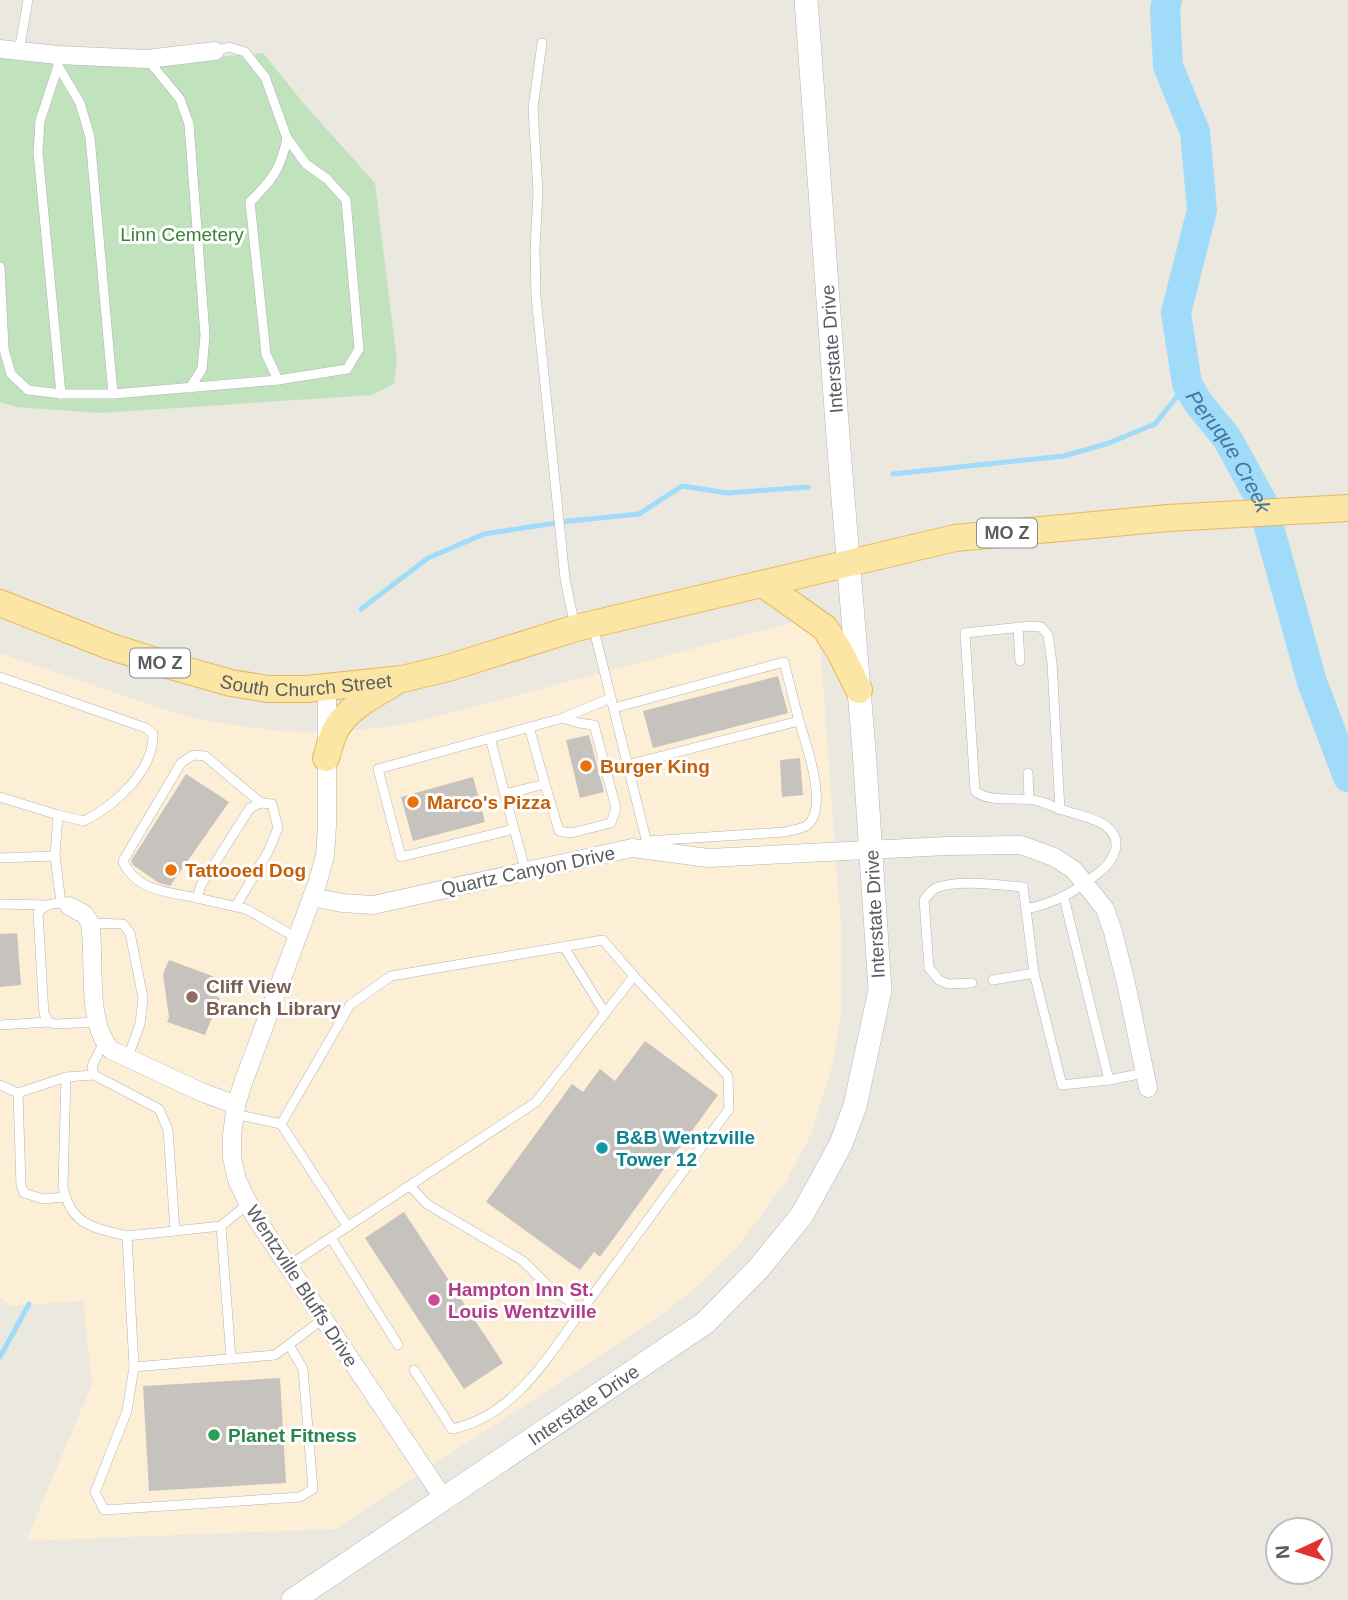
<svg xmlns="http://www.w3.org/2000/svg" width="1348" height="1600" viewBox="0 0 1348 1600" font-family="Arial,sans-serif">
<rect width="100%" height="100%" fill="#ebe8e0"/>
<!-- commercial -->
<path fill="#fcefd5" d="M802,620L819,629L842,942L841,1014L833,1063L811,1134L787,1180L740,1244L701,1283L657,1318L336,1529L26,1541L92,1384L83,1301L11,1306L0,1298V653L156,707L203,720L276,731L327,732L377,728L415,722Z"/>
<!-- green -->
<path fill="#c0e2bd" d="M263,53L305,105L375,183L397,362L394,384L372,395L101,413L16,407L0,402V58L126,65Z"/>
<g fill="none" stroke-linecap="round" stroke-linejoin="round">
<!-- stream -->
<g stroke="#a1dbfa" stroke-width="5">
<path d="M893,474L1064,456L1109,443L1155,424L1187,384"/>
<path d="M361,609L428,558L484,534L569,521L639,514L682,486L728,493L808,487"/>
<path d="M0,1357L29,1304"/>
</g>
<!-- river -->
<path stroke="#a1dbfa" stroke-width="30" id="s1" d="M1167,0L1165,10L1168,66L1195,132L1202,210L1176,313L1187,384L1199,404L1227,438L1262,502L1312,682L1348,777"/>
</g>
<!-- building -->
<g fill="#c6c3be">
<path d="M778,676L788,713L653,748L643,711Z"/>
<path d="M589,735L604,792L580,798L566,740Z"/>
<path d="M800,758L803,795L782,797L780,760Z"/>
<path d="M186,774L229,802L170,886L159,883L133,865L131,861Z"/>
<path d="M473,777L485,822L413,841L401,797Z"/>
<path d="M17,933L21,985L0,987V934Z"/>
<path d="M169,960L223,980L216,996L220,998L205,1035L167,1022L169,1017L163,974Z"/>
<path d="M645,1041L718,1095L600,1257L594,1252L580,1270L486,1202L572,1084L583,1092L600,1069L615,1081Z"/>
<path d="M404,1212L503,1363L464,1389L365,1238Z"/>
<path d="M280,1378L286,1483L149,1491L143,1386Z"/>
</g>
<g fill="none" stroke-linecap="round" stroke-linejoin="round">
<defs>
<g id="service">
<path d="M542,43L533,108L538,192L535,248L536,297L565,579L575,627"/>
<path d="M19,51L28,0"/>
<path d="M58,55V66L80,103L90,137L113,394"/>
<path d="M148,60L180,99L189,124L205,335L202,369L190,388"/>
<path d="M58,66L40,121L38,152L61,394"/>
<path d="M0,267L4,349L11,374L28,390L61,394H113L278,380L347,369L359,349L346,200L327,179L306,164L287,138L265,77L245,52L229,47L215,51"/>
<path d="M278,380L266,354L250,202C272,180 281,169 287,138"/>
<path d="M593,626L648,847"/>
<path d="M1018,627L1020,661"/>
<path d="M0,677L146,728L153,734C154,771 114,806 84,821L58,815L55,856"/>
<path d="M614,708L784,662L799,721L627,765"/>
<path d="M490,738L514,829"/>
<path d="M1028,773L1029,799"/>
<path d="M545,784L559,831L571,833L611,823L616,808L594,725L579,723L563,718"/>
<path d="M505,794L545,784L529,727"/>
<path d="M0,797L58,815"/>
<path d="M647,841L785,832C791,830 801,829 806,826C830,810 806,744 799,721"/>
<path d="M0,858L55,856L61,903"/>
<path d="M526,872L514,829L401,857L378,769L563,718L611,698"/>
<path d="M197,898C169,892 135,891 123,861L181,763L193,755L205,756L261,803"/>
<path d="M0,904L47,905"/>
<path d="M69,906C58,901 46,903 38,913L44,1014L49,1022L55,1024L98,1022"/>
<path d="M236,906L269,850L278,828L272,804L261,803L250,808L201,885L197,898L246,909L297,938"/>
<path d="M1026,909L1034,973L1062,1085L1109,1080L1064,898"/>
<path d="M90,923L123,924L130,933L143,998L140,1024L128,1057"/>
<path d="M564,947L605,1013"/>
<path d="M993,980L1034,973"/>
<path d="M972,983L948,984L939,980L929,968L924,900C928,895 931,890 936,888C958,879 999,885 1023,887L1026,909C1059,902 1076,891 1102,870C1109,864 1114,857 1116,847C1118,821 1083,817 1063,810C1055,808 1047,803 1038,801C1018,796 991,804 975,791L965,633L1031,626L1041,627L1048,635L1052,663L1060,810"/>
<path d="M0,1025L49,1022"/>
<path d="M104,1042L92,1066L94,1075L66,1077L63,1186C70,1225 94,1228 127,1236"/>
<path d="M94,1075L159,1109L168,1130L175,1231"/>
<path d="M1109,1080L1144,1073"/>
<path d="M0,1085L18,1093L66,1077"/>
<path d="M18,1093L21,1185L24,1193L43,1199L65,1197"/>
<path d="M235,1114L281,1124"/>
<path d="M410,1186L427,1204L523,1261L549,1287L582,1310L729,1109L728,1076L634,976"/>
<path d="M248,1204L221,1226L127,1236L134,1367L275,1355L323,1319"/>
<path d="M221,1226L231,1359"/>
<path d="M331,1238L398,1345"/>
<path d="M288,1266L536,1102L634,976L603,940L391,976L350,1005L281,1124L348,1227"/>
<path d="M134,1367L127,1411L95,1492L104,1510L300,1497L313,1489L303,1369L289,1345"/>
<path d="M414,1370L452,1429C514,1416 547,1358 582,1310"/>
</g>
<g id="minor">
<path d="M0,49L58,55L147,59L215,51"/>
<path d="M327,687V826L325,856L317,884L243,1083L236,1105L232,1135V1158L237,1180L254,1215L444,1499"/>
<path d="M312,897L342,903L373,905L632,848L708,858L947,846L1021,845L1054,857L1074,870L1105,909L1113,932L1126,983L1148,1088"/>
<path d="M69,906L84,914L90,923C96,960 85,1022 111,1050L201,1092L236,1105"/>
</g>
<g id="secondary">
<path id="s2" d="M293,1600L705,1323L759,1268L802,1215L841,1144L855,1106L880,990L864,750L839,450L806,0"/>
</g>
<g id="primary">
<path d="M763,584L825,628L840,652L859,690"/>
<path id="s3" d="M0,603L109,646L171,666L231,683L268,689H307L402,679L448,668L576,628L955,538L1168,518L1348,508"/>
<path d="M326,758C329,749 331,739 335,731C346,709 372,696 392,684"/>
</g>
</defs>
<!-- service casing -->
<use href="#service" stroke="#b1b4b7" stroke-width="10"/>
<!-- minor casing -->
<use href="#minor" stroke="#b1b4b7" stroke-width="19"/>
<!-- secondary casing -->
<use href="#secondary" stroke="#b2b6ba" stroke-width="24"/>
<!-- primary casing -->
<use href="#primary" stroke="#eab65b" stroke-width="28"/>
<!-- service -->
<use href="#service" stroke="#fff" stroke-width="9"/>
<!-- minor -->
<use href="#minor" stroke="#fff" stroke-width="18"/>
<!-- secondary -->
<use href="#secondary" stroke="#fff" stroke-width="23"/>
<!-- primary -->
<use href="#primary" stroke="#fbe6a6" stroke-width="26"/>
</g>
<!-- markers -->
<g fill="#e8710a" stroke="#fff" stroke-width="2.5">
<circle cx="586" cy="766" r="7"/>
<circle cx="413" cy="802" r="7"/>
<circle cx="171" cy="870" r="7"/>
</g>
<circle fill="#8d6e63" stroke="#fff" stroke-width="2.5" cx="192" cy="997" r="7"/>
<circle fill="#0f9aa8" stroke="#fff" stroke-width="2.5" cx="602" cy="1148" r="7"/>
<circle fill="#d1479c" stroke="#fff" stroke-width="2.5" cx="434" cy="1300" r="7"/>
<circle fill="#2e9e5b" stroke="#fff" stroke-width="2.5" cx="214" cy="1435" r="7"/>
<g text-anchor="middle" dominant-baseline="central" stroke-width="6" stroke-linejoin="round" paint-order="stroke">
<!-- shield labels -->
<g fill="#fff" stroke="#8b8e90" stroke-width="2">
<rect x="977" y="518.5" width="60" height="29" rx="5"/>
<rect x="130" y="648.5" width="60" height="29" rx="5"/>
</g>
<g font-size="18" font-weight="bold" fill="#595d61">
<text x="1007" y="533">MO Z</text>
<text x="160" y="663">MO Z</text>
</g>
<!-- park labels -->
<g font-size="19" fill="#3a8138" stroke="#fff">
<text x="182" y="234">Linn Cemetery</text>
</g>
<!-- street labels -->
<g font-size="19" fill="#595d61" stroke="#fff">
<text transform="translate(832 349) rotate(-94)">Interstate Drive</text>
<text stroke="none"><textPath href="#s3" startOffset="320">South Church Street</textPath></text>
<text transform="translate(528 871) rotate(-12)">Quartz Canyon Drive</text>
<text transform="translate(875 914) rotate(-93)">Interstate Drive</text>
<text transform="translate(302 1286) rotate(57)">Wentzville Bluffs Drive</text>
<text stroke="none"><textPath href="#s2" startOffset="350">Interstate Drive</textPath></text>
</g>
<!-- food labels -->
<g font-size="19" font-weight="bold" fill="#c56008" stroke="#fff" text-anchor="start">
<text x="600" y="766">Burger King</text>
<text x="427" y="802">Marco's Pizza</text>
<text x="185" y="870">Tattooed Dog</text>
</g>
<!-- education labels -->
<g font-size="19" font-weight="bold" fill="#785e54" stroke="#fff" text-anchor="start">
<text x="206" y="986">Cliff View<tspan x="206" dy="22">Branch Library</tspan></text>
</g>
<!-- culture labels -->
<g font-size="19" font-weight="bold" fill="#0d838f" stroke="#fff" text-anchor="start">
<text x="616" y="1137">B&amp;B Wentzville<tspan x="616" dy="22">Tower 12</tspan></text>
</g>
<!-- hotel labels -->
<g font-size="19" font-weight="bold" fill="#b23c85" stroke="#fff" text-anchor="start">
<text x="448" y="1289">Hampton Inn St.<tspan x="448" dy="22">Louis Wentzville</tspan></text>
</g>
<!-- leisure labels -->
<g font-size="19" font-weight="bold" fill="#27864d" stroke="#fff" text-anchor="start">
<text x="228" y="1435">Planet Fitness</text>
</g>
<!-- water labels -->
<g font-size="21" font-style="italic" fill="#3e77a2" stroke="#fff">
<text stroke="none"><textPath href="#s1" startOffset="474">Peruque Creek</textPath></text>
</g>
</g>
<!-- north arrow -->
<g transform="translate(1299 1551) rotate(266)"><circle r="33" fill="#ffffff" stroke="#bdbec0" stroke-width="2"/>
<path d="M0-5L12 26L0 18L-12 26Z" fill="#e03232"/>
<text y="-10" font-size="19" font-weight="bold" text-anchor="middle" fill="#595d61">N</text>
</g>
</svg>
